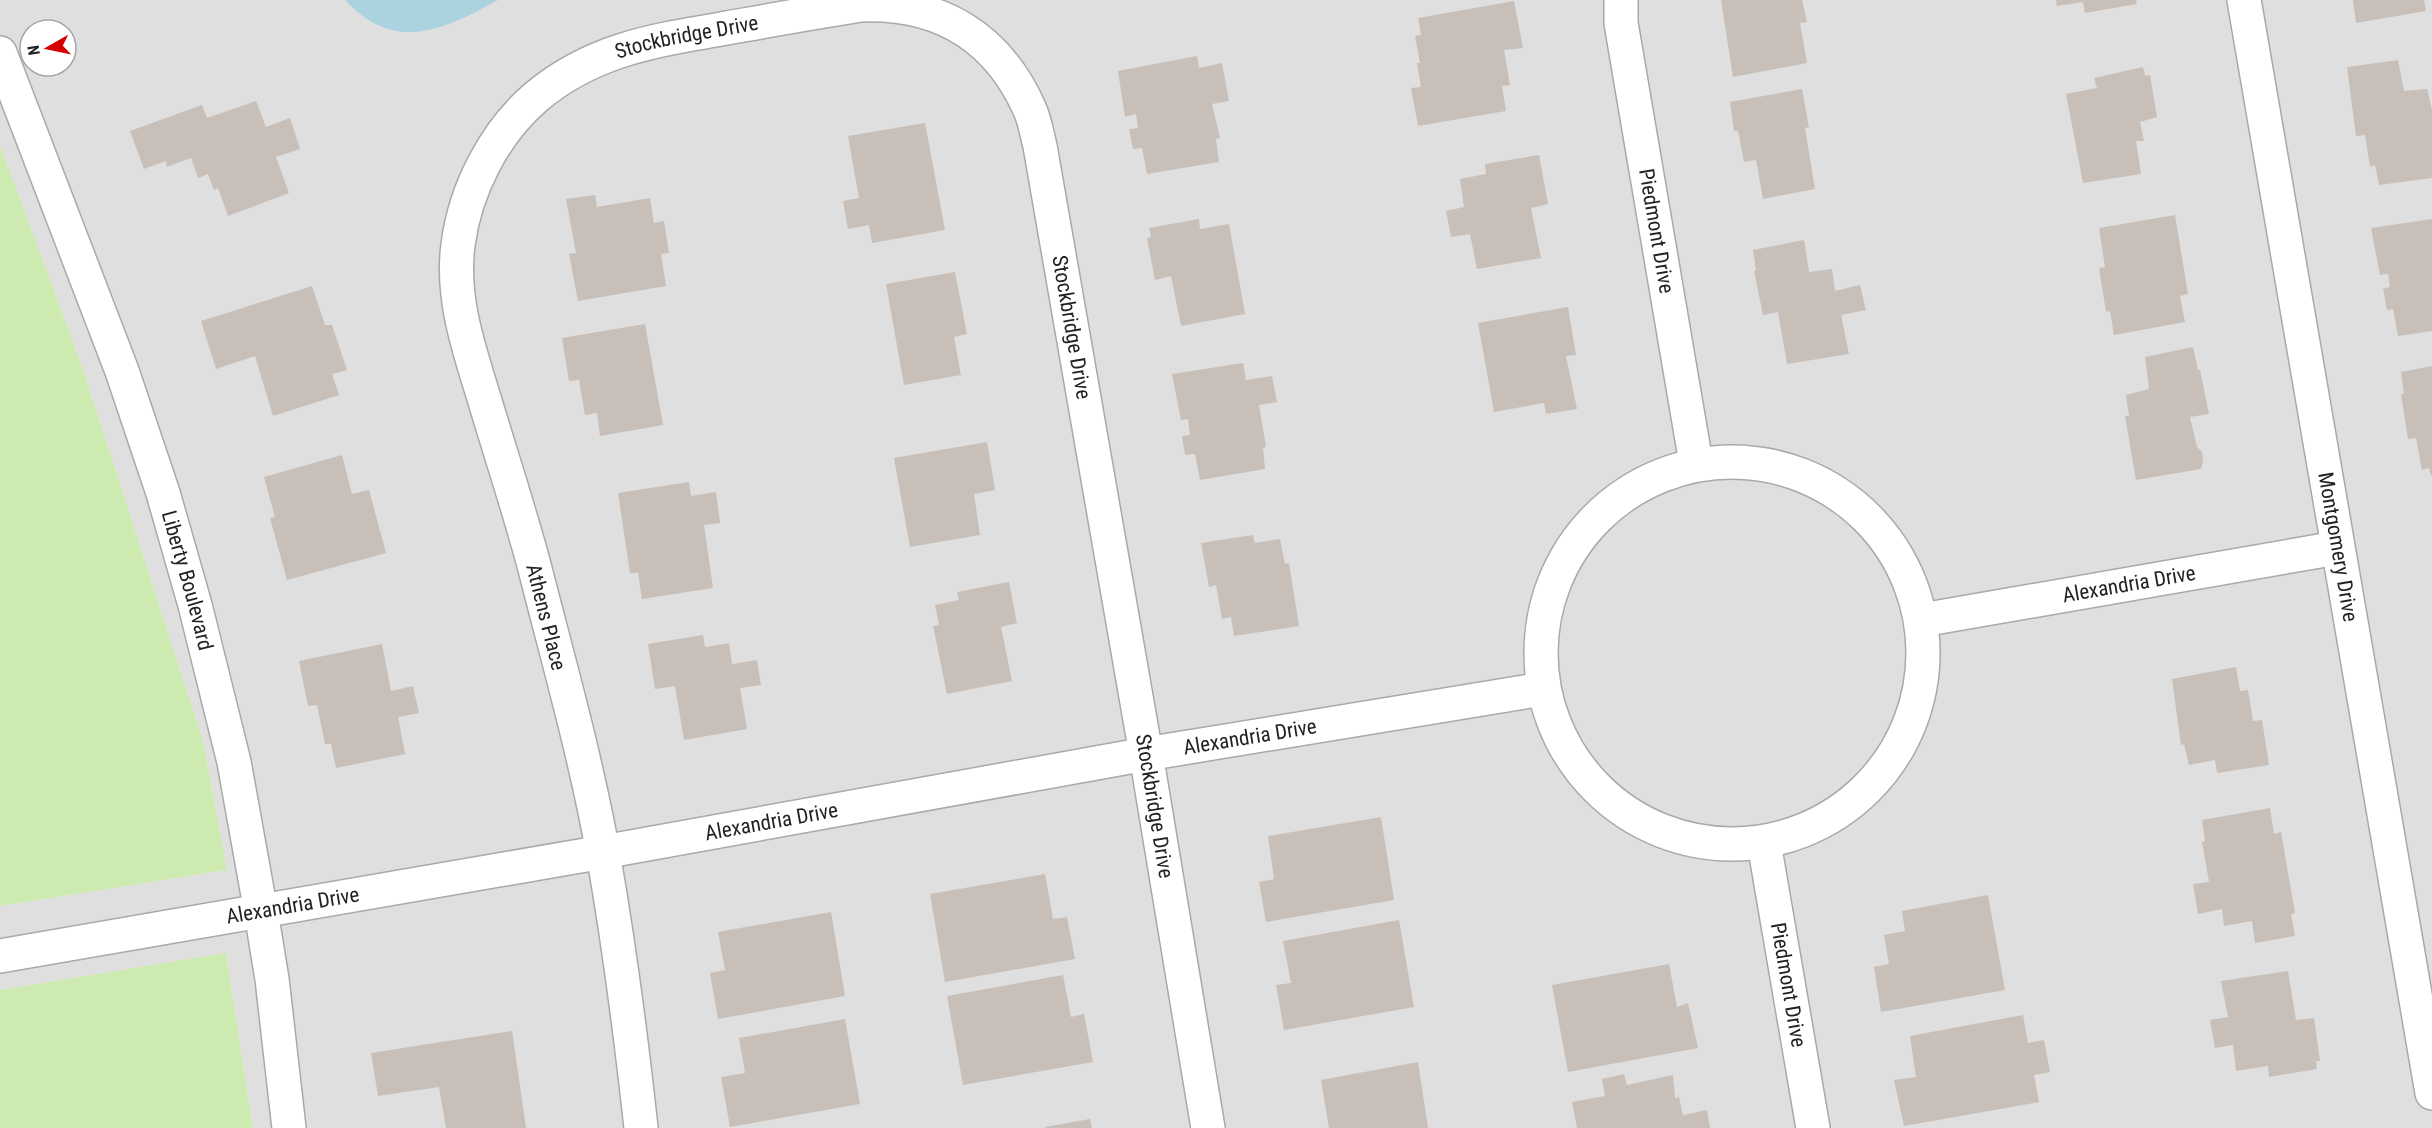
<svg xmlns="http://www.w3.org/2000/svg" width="2432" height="1128" viewBox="0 0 2432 1128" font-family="'Roboto Condensed',sans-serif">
<rect width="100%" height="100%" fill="#f2efe9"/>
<!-- residential -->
<path fill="#e0dfdf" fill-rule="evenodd" d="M0,0H2432V1128H253L226,953L0,990V906L227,870L203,741L82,366L0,145ZM30,30H66V66H30Z"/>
<!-- grass -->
<g fill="#cdebb0">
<path d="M0,145L82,366L203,741L227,870L0,906Z"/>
<path d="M226,953L253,1128H0V990Z"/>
</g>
<!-- water -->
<path fill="#aad3df" d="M345,0H498C443,30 395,54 345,0Z"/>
<!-- building -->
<g fill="#c7bfb8">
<path d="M1721,0H1802L1807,22L1800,23L1807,63L1733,77Z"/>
<path d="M2056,0H2136L2137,4L2085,13L2083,2L2057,6Z"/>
<path d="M2353,0H2424L2426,11L2356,23Z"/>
<path d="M1514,1L1523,48L1504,50L1510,85L1502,86L1506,111L1418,126L1411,88L1421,87L1417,63H1420L1415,36L1421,35L1418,18Z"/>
<path d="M1197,56L1199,68L1222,63L1229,101L1212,104L1220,138L1216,139L1219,162L1147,174L1142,148L1133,149L1129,129L1138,128L1136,114L1125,117L1118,71Z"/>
<path d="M2398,60L2404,91L2427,89L2432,110V178L2379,185L2375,165L2370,167L2365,135L2356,136L2347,67Z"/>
<path d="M2143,67L2145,76L2150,75L2157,117L2140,122L2144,141H2136L2141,174L2083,183L2066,94L2097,88L2094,78Z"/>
<path d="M1802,89L1809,127L1805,128L1815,189L1763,199L1756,160L1744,162L1738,131H1734L1730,102Z"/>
<path d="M256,101L266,127L290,118L300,149L276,157L289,193L228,216L218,188L214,190L208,174L198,178L191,158L167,167L166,161L144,169L130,131L202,105L207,118Z"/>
<path d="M925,123L945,230L872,243L869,225L848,229L843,201L859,198L848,136Z"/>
<path d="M1539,155L1548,204L1531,208L1541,258L1477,269L1470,234L1451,237L1446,211L1464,207L1460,179L1486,174L1485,164Z"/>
<path d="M595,195L597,207L650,198L654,223L664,221L669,253L661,254L666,286L578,301L569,254L576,253L566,199Z"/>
<path d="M2175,215L2188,294L2180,296L2185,322L2114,335L2110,311L2106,312L2099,268L2105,267L2099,228Z"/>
<path d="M1199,219L1200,229L1229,224L1245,314L1181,326L1171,276L1155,280L1147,238L1151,237L1149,228Z"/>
<path d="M2432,219V331L2398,336L2393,309L2387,310L2383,289L2390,287L2388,274L2380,275L2371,228Z"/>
<path d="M1804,240L1809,272L1832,269L1835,291L1860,285L1866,310L1841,315L1849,354L1787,364L1778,312L1763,315L1754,271L1756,270L1753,250Z"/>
<path d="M955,272L967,334L954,337L961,375L904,385L886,284Z"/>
<path d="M312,286L325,325H332L347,370L332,374L339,395L273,416L255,356L216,369L201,321Z"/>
<path d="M1568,307L1576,355L1566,356L1577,409L1546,414L1544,403L1494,412L1478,323Z"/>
<path d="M645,324L663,425L600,436L597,413L585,415L579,380L569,381L562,338Z"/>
<path d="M2193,347L2198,370H2200L2209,414L2190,417L2197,447L2202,452L2203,461L2201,469L2136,480L2125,416H2129L2126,395L2149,389L2145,357Z"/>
<path d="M1243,363L1246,380L1272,376L1277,402L1259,405L1266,447L1263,448L1265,469L1200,480L1195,454L1185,455L1182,436L1190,435L1188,419L1181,420L1172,374Z"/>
<path d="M2432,366V475L2431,476L2429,468L2422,470L2416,438L2408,439L2401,394H2404L2401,372Z"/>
<path d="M987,442L995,490L974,494L980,535L910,547L894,458Z"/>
<path d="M342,455L352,494L369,490L386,553L287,580L270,518L275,517L264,477Z"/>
<path d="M689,482L691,496L716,492L720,523L704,525L713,588L642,599L638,573H630L618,493Z"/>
<path d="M1253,535L1255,543L1280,539L1285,564L1289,563L1299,626L1234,636L1231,617L1222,619L1216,585L1209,587L1201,543Z"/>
<path d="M1009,582L1017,623L1001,627L1012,681L947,694L933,626L939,625L935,605L959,600L957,592Z"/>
<path d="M703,635L705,647L729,643L732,664L757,660L761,685L740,688L747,729L684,740L675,686L655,689L648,644Z"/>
<path d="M382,644L391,691L413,686L419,713L398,717L405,754L336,768L331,744H325L317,705L308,706L299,661Z"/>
<path d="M2236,667L2240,691L2248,690L2253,721L2262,720L2269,765L2217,773L2215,760L2189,765L2184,744L2181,745L2172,679Z"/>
<path d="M2270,808L2274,834L2281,832L2295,913L2291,914L2295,936L2255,943L2252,921L2224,926L2222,909L2198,914L2193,884L2209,882L2202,842L2205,841L2202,820Z"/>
<path d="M1381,817L1394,900L1266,922L1259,882L1274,879L1268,836Z"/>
<path d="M1045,874L1053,919L1067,917L1075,959L945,982L930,894Z"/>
<path d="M1988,895L2005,990L1881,1012L1874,967L1889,964L1884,935L1905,931L1902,911Z"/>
<path d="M831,912L845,996L718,1019L710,973L725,970L718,932Z"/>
<path d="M1399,920L1414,1007L1284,1030L1276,985L1291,983L1283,941Z"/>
<path d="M1669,964L1677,1007L1688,1003L1698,1048L1568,1072L1552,985Z"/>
<path d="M2288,971L2296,1020L2314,1018L2320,1061H2316L2317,1069L2269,1077L2268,1066L2236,1071L2233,1045L2215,1048L2210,1020L2228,1017L2221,981Z"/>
<path d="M1063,975L1071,1017L1084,1014L1093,1062L963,1085L947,996Z"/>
<path d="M2023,1015L2028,1043L2044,1040L2050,1072L2034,1075L2039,1102L1904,1126L1894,1080L1916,1077L1910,1036Z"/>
<path d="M845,1019L860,1104L730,1127L721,1077L745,1073L739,1038Z"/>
<path d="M512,1031L526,1128H446L439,1087L378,1096L371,1053Z"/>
<path d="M1418,1062L1428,1128H1329L1321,1080Z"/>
<path d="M1624,1074L1627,1085L1673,1075L1675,1098L1679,1097L1683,1115L1707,1110L1710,1128H1577L1572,1102L1605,1096L1602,1079Z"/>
<path d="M1090,1119L1092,1128H1045V1127Z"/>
</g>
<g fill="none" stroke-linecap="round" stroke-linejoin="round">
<defs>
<g id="minor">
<path id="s1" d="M1621,0V23L1696,463"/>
<path id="s2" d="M2244,0L2432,1093"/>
<path id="s3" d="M0,53L122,371L163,493L195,605L234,762L261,912L272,979L289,1128"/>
<circle cx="1732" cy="653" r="191"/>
<path id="s4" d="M1922,620L2337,548"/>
<path id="s5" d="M1764,843L1813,1128"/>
<path id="s6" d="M0,956L603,852L1146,754L1543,689"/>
<path id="s7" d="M641,1128C631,1036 619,944 603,853C586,758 559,663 535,569C520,512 501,455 484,398C469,349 451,298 458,245C465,190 494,133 536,97C593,49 656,40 727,28C772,20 816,12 861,5C940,2 998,37 1030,110C1035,121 1037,135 1040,146L1146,754L1208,1128"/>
</g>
</defs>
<!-- minor casing -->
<use href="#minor" stroke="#a9a9a9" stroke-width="36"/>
<!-- minor -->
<use href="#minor" stroke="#fff" stroke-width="33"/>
</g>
<g text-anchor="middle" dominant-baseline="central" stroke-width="6" stroke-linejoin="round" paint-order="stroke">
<!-- street labels -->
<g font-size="21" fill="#222" stroke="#fff">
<text stroke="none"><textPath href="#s7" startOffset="1240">Stockbridge Drive</textPath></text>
<text stroke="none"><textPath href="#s1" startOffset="234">Piedmont Drive</textPath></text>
<text stroke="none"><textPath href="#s7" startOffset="1852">Stockbridge Drive</textPath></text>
<text stroke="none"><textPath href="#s2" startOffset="555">Montgomery Drive</textPath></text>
<text stroke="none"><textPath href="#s3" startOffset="560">Liberty Boulevard</textPath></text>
<text stroke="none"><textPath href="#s4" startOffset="210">Alexandria Drive</textPath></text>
<text transform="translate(546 617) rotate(76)">Athens Place</text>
<text stroke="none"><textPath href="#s6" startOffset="1269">Alexandria Drive</textPath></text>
<text stroke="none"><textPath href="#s7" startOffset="2338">Stockbridge Drive</textPath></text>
<text stroke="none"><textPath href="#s6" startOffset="783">Alexandria Drive</textPath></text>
<text stroke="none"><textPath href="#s6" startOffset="297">Alexandria Drive</textPath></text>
<text stroke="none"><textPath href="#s5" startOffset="144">Piedmont Drive</textPath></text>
</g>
</g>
<!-- north arrow -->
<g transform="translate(48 48) rotate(261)"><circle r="28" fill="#ffffff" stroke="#a7a7a7" stroke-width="1.5"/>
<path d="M0-4.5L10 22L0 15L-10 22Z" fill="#d40000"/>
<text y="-9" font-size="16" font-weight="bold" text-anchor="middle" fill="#222222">N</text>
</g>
</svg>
